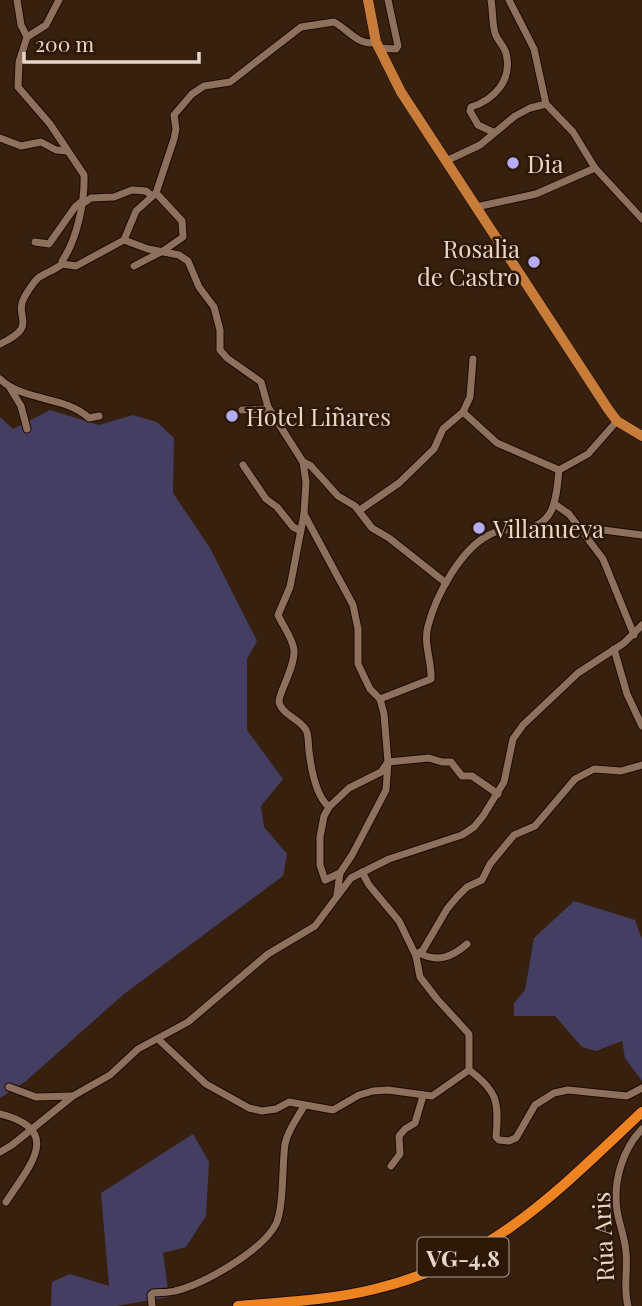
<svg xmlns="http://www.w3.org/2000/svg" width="642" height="1306" viewBox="0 0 642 1306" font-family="'Playfair Display',serif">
<rect width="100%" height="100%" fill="#38200e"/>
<!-- green -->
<g fill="#433e62">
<path d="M50,410L99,425L133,415L157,422L174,438L173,493L210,548L257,641L247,659V730L283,779L261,806L264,827L287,854L283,876L124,994L25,1082L0,1098V417L13,429Z"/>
<path d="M574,901L635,920L642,939V1081L625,1058L622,1041L596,1051L582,1047L555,1016H514V1003L525,990L534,938Z"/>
<path d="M193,1134L209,1162L206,1216L186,1247L163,1253L169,1297L116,1306H51L52,1282L70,1274L109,1286L101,1193Z"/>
</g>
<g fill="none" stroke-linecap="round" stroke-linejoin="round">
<defs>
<g id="minor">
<path d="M17,0L21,25L27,37"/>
<path d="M491,0C493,11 492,23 495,33C497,40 504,46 506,53C513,80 494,100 471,107L470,111L478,125L493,132"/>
<path d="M27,37L19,62L18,87L50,124L84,175C85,201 77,240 62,261V264"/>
<path d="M27,37L46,25L59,0"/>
<path d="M379,48L396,49L398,46L388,0"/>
<path d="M546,104L573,132L595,168L642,219"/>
<path d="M0,138L21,146L41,142L56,150L67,151"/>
<path d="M446,161L480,145L515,116L530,108L546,104L534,49L509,0"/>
<path d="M81,205L91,198L114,197L132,190L146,191L152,196"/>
<path d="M476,207L536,194L595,168"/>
<path d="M124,240L148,249L179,255L188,261L199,287L214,307L220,330V350L227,358L261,382L268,407L303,462L306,482L304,514L353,605L358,629V664L370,689L380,699"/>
<path d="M35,242L49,244L75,207L81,202"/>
<path d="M62,264L76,266L124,240L136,211L156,193L174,139L176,129L174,115L192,94L204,86L230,82L301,27L334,22C349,30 359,47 376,42"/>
<path d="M134,266L163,251L183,237L182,221L156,193"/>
<path d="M0,344C41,325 12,318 25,296C28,291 34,282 38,278C45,273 55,270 62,264"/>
<path d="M0,379C24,402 64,395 89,418L99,416"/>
<path d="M10,388L21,406L27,429"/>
<path d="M242,410L269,409"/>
<path d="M463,412L497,443L559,470"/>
<path d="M303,462L311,466L338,496L355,506L372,528L389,538L446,583"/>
<path d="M243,465L266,499L277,507L293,527L299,530"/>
<path d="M556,505L569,514L603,559L634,635"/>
<path d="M360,510L399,483L434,449L443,429L463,412L470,397L473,359"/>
<path d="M304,514L290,587L278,615C283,626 293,639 294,650C295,668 278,694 279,702C282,715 300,719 306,730C309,735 308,745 309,751C311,768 316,796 329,807"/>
<path d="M580,527L642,535"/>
<path d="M614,649L627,694L642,726"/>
<path d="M380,699L431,679C432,662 423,643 428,626C436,595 461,549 489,535C500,529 509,530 520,529C556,527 556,498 559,470L588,454L617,421"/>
<path d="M362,872L369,885L399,921L416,956L420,977L437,999L469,1034V1070"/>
<path d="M340,873L325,880L320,865V837L324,816L329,807L349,788L381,772L388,762L429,758L442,762H451L462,776H472L498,794"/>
<path d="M337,895L340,873L352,855L386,790L388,762L384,714L380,699"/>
<path d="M419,953C438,963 452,957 467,944"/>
<path d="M416,956L423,950L447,909L457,897L467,887L482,880L490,864L514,835L535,826L575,779L594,769L621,771L642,765"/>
<path d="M158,1039L206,1084L249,1108L262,1111L276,1109L289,1102L333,1110L359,1095L373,1091L388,1090L432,1096L469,1070"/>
<path d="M469,1070C498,1091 499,1103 496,1137L499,1140L509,1141L516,1138L535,1105L554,1093L568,1090L627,1096L642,1088"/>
<path d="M9,1087L36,1097L72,1096"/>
<path d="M0,1114C64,1130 30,1165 6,1202"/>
<path d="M0,1152L12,1145L73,1096L110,1075L138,1049L188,1022L268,954L315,926L351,878L389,859L462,835L474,827L483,816L504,782L513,739L523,725L578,673L624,643L642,625"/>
<path d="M391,1166L400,1154L399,1136L405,1129L415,1123L423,1096"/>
<path d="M152,1306L151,1295L153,1293C160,1292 168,1293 175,1291C204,1284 262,1251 276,1224C284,1207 282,1164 285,1144C288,1129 297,1119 304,1106"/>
<path d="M628,1306C623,1288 628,1271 626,1252C625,1238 619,1224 617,1210C613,1182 622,1150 642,1129"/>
</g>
<path id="major" d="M368,0L376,42L401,92L608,409L617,421L642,436"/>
<path id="highway" d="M238,1306C284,1302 331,1300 375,1289C492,1261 558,1191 642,1112"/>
</defs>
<!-- minor casing -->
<use href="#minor" stroke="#1e0900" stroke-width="9"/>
<!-- major casing -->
<use href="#major" stroke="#1e0900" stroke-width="11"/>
<!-- highway casing -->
<use href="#highway" stroke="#1e0900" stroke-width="12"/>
<!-- minor -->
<use href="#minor" stroke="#8e715d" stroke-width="7"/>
<!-- major -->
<use href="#major" stroke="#c87c3a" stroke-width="10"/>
<!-- highway -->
<use href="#highway" stroke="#ee8322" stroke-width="10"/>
</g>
<!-- markers -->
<g fill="#b5acf8" stroke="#2d1705" stroke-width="2.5">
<circle cx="513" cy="163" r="7"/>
<circle cx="534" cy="262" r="7"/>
<circle cx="232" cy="416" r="7"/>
<circle cx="479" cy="528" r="7"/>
</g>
<g text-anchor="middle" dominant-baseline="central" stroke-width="5" stroke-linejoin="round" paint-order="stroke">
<!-- shield labels -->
<rect fill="#2d1705" stroke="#ae9d90" stroke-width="2" x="417.5" y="1237.5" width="91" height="39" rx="5"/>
<g font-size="23" font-weight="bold" fill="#e6d6cb">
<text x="463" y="1257">VG-4.8</text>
</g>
<!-- poi labels -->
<g font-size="24" fill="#e6d6cb" stroke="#2d1705" text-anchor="start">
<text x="527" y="163">Dia</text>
<text x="520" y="248" text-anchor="end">Rosalia<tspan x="520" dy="28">de Castro</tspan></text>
<text x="246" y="416">Hotel Liñares</text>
<text x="493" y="528">Villanueva</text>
</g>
<!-- street labels -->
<g font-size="24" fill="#e6d6cb" stroke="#2d1705">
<text transform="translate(602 1237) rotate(-93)">Rúa Aris</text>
</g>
</g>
<!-- scale -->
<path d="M24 52v10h175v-10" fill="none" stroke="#e6d6cb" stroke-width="3.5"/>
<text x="35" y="52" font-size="21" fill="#e6d6cb" stroke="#2d1705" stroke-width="5" paint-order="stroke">200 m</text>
</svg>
